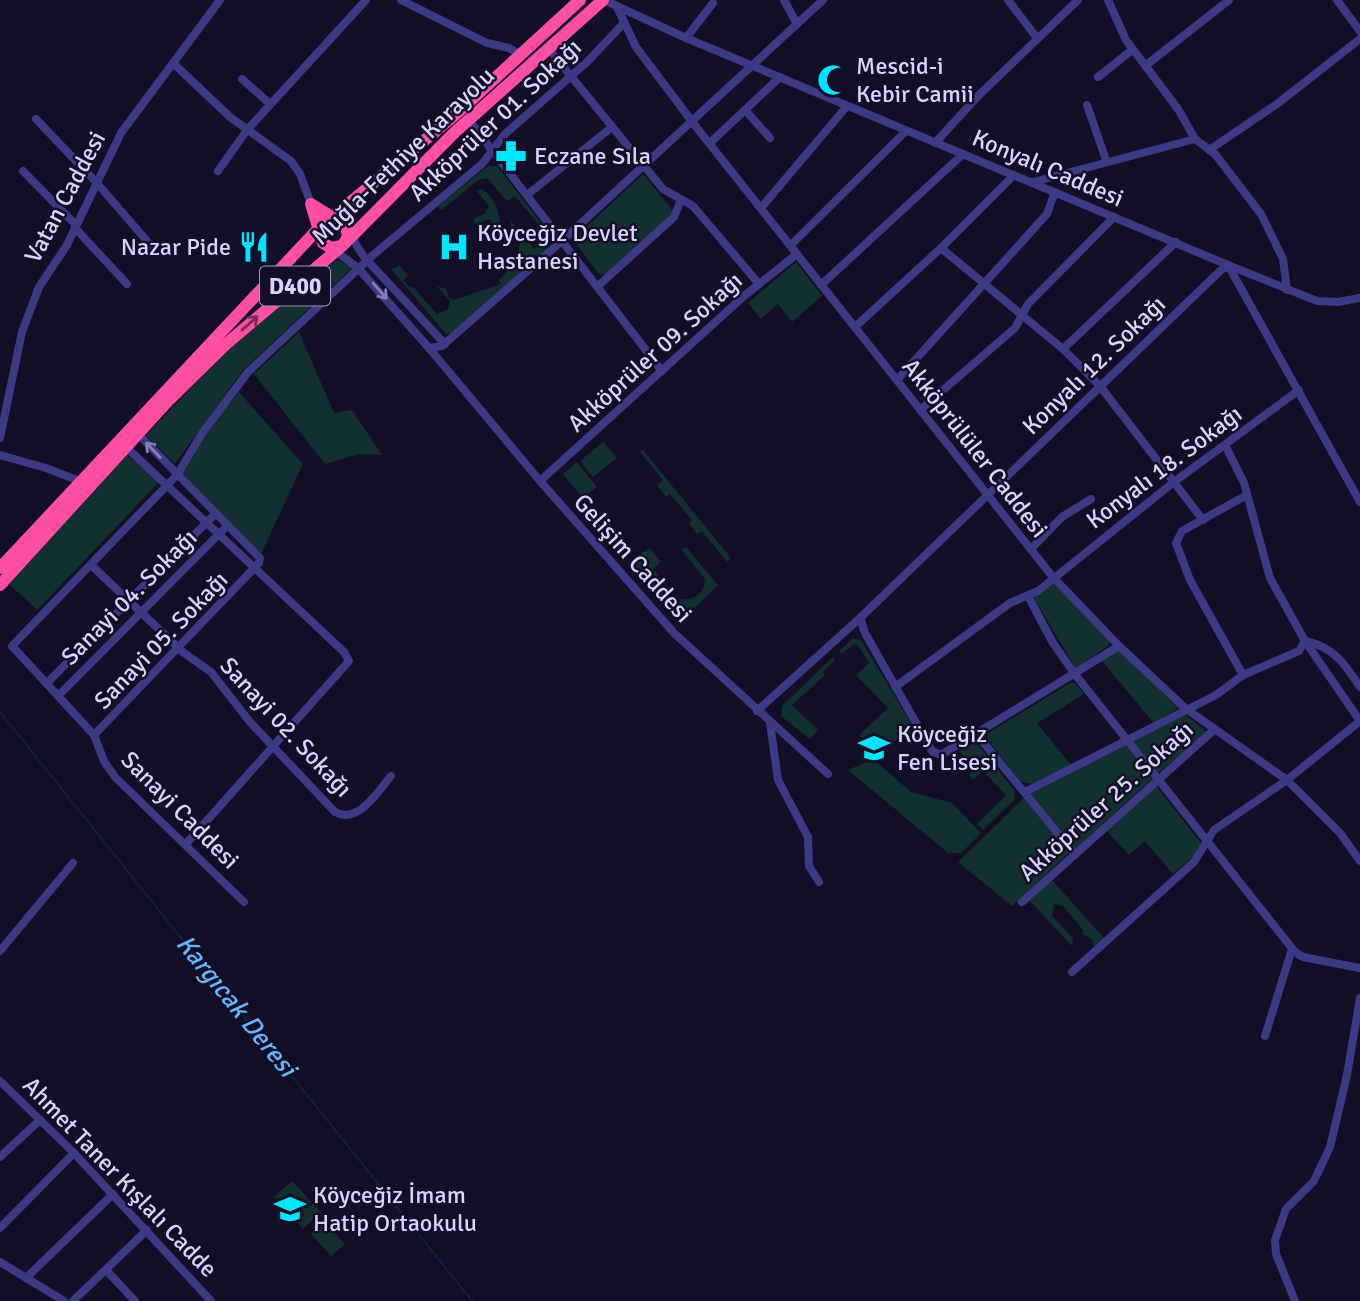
<svg xmlns="http://www.w3.org/2000/svg" width="1360" height="1301" viewBox="0 0 1360 1301" font-family="Signika,sans-serif">
<rect width="100%" height="100%" fill="#130f26"/>
<!-- green -->
<g fill="#12302f">
<path d="M488,166H497L551,236L549,247L451,333L446,334L391,269L400,266L408,275L403,280L410,288L412,286L437,314L448,309L450,301L437,286L446,289L449,298L454,300L501,284L499,280C512,267 520,254 521,236L511,233V221L534,249L543,241L537,232L539,225L515,196L507,201L487,178L478,180L442,210L438,206Z"/>
<path d="M643,174L674,212L605,275L599,274L577,245L580,233Z"/>
<path d="M482,189C498,199 502,220 499,237L494,238L491,219L475,224L473,219L485,214L489,206L477,191Z"/>
<path d="M338,260L352,268L243,370L175,464L146,435L232,345L333,262Z"/>
<path d="M796,262L822,296L792,322L778,304L761,319L748,303Z"/>
<path d="M299,332L334,413L352,410L382,455L359,454L325,464L254,374Z"/>
<path d="M239,392L303,464L261,554L181,472L219,416Z"/>
<path d="M603,442L617,458L593,477L580,461Z"/>
<path d="M643,450L731,558L727,562L702,531L697,534L689,523L692,520L670,494L666,497L657,486L663,480L640,452Z"/>
<path d="M125,454L160,481L37,610L7,582Z"/>
<path d="M577,462L597,487L583,498L563,474Z"/>
<path d="M686,547L718,585L690,612H671L628,561L650,548L661,562L653,569L662,580L659,583L677,599C693,601 704,595 705,579L682,550Z"/>
<path d="M1053,583L1109,641V645L1076,669L1034,598Z"/>
<path d="M853,638L861,640L915,730L876,752L859,735L888,708L856,675L869,663L858,645L854,644L842,654L839,651Z"/>
<path d="M1118,649L1178,708L1154,723L1101,660Z"/>
<path d="M833,657L835,660L823,672L825,675L792,705L818,730L810,739L781,716L782,706Z"/>
<path d="M1070,683H1075L1084,694L1037,723L1071,765L1033,784L1021,782L987,739L988,733Z"/>
<path d="M1185,714L1208,733L1158,773L1133,741Z"/>
<path d="M971,744L978,745L1015,791L1014,800L983,830L977,824L1006,795L983,771L973,780L969,775L976,768L959,751Z"/>
<path d="M1126,745L1152,779L1075,849L1030,794Z"/>
<path d="M873,759L911,792L952,803L981,833L961,853H948L848,770Z"/>
<path d="M1156,786L1201,843L1199,851L1173,874L1145,841L1129,855L1106,830Z"/>
<path d="M1025,797L1070,852L1012,906L958,862Z"/>
<path d="M1051,879L1104,938L1094,948L1092,939L1082,934L1083,930L1063,906L1054,904L1052,916L1073,938L1072,946L1029,900Z"/>
<path d="M292,1181L321,1212L303,1229L274,1197Z"/>
<path d="M325,1221L345,1244L331,1256L311,1234Z"/>
</g>
<g fill="none" stroke-linecap="round" stroke-linejoin="round">
<!-- stream -->
<path stroke="#0c2248" stroke-width="2" d="M0,712L472,1301"/>
<!-- minor -->
<g stroke="#3d3a85" stroke-width="8">
<path d="M401,0L487,43L509,48L521,55"/>
<path d="M604,0L686,38L1228,265L1360,502"/>
<path d="M784,0L797,24"/>
<path d="M1008,0L1037,38"/>
<path d="M1108,0L1126,40L1178,109L1195,139L1215,154L1261,214L1283,259L1287,290"/>
<path d="M1337,0L1360,31"/>
<path d="M617,7L636,47L697,128L1052,576L1119,646L1185,708L1287,780L1340,833L1360,861"/>
<path d="M686,38L713,3"/>
<path d="M548,48L663,189L693,206L759,284"/>
<path d="M173,63L230,117L291,161L300,174L311,204"/>
<path d="M1145,66L1229,0"/>
<path d="M1098,77L1132,50"/>
<path d="M242,79L270,104"/>
<path d="M1087,105L1106,160"/>
<path d="M745,110L770,138"/>
<path d="M36,119L96,182L153,248"/>
<path d="M468,119L662,371"/>
<path d="M710,143L780,77"/>
<path d="M935,143L978,96L1078,0"/>
<path d="M1209,150L1277,104L1360,39"/>
<path d="M23,171L76,225"/>
<path d="M218,171L247,130L366,0"/>
<path d="M1033,182L1195,139"/>
<path d="M527,195L612,127"/>
<path d="M761,208L847,106"/>
<path d="M75,228L127,284"/>
<path d="M349,233L364,257L445,344"/>
<path d="M791,245L906,131"/>
<path d="M941,248L1063,349L1100,386L1203,520"/>
<path d="M334,250L358,268L429,348L442,346L563,240L823,0"/>
<path d="M821,285L963,154"/>
<path d="M598,286L674,217L681,200"/>
<path d="M855,327L941,248L1014,175"/>
<path d="M429,348L540,481L674,633L828,774"/>
<path d="M1063,349L1176,242"/>
<path d="M897,380L1047,214L1055,192"/>
<path d="M920,410L1015,328L1028,304L1114,217"/>
<path d="M0,438L22,332L39,287L67,245L121,133L220,0"/>
<path d="M126,447L344,652L349,661L186,844"/>
<path d="M0,455L46,468L82,482"/>
<path d="M540,481L744,296L797,254"/>
<path d="M1031,549L1062,517L1091,499"/>
<path d="M91,565L184,653L211,672L250,722L335,812C358,825 378,791 391,776"/>
<path d="M1028,596L1053,643L1074,673L1295,952L1303,957L1360,968"/>
<path d="M860,618L865,633L932,751L941,755L1119,646"/>
<path d="M1305,641C1334,647 1345,664 1360,687"/>
<path d="M1243,675L1190,580L1176,543L1182,531L1247,495"/>
<path d="M47,683L216,513"/>
<path d="M895,687L1010,603L1038,591L1174,482L1299,390"/>
<path d="M58,696L228,525"/>
<path d="M757,711L860,618L1220,271L1228,265L1317,301L1338,302L1360,298"/>
<path d="M770,723L778,780L808,837L809,866L819,882"/>
<path d="M94,735L259,563L260,558L138,434"/>
<path d="M978,736L1074,853"/>
<path d="M1025,792L1216,695L1243,675L1299,651L1305,641"/>
<path d="M244,902L115,777L104,761L94,735L12,646L177,475L203,432L248,372L373,255L482,164L505,134L587,62L623,24"/>
<path d="M1022,902L1215,729"/>
<path d="M0,951L73,863"/>
<path d="M1072,972L1194,862L1214,830L1287,780L1360,721L1305,641L1270,578L1244,483L1225,445"/>
<path d="M1265,1036L1292,949"/>
<path d="M0,1081L74,1153L211,1301"/>
<path d="M0,1157L40,1120"/>
<path d="M0,1228L74,1153"/>
<path d="M0,1262L64,1301"/>
<path d="M106,1270L135,1301"/>
<path d="M26,1278L113,1194"/>
<path d="M73,1301L147,1230"/>
<path d="M1295,1301L1276,1254L1275,1240L1286,1209L1314,1181L1330,1147L1347,1075L1360,998"/>
</g>
<!-- highway -->
<g stroke="#ff4fa3" stroke-width="12">
<path d="M311,204L346,226L348,237L342,246L331,248L323,243Z"/>
<path d="M0,568L318,229L455,115L580,0"/>
<path d="M0,585L167,402L225,345L343,245L454,133L603,0"/>
</g>
</g>
<!-- one-way arrows -->
<defs><path id="oneway-shaft" d="M-6 0H5M1.5-3L5.5 0L1.5 3" fill="none" stroke-width="1.6" stroke-linecap="round" stroke-linejoin="round" transform="scale(1.75)"/></defs>
<g stroke="#837fbc">
<use href="#oneway-shaft" transform="translate(380 291) rotate(49)"/>
<use href="#oneway-shaft" transform="translate(153 450) rotate(-134)"/>
</g>
<use stroke="#7d2c5e" href="#oneway-shaft" transform="translate(250 323) rotate(-41)"/>
<!-- icons -->
<defs>
<symbol id="mosque-bare" viewBox="-9 -9 18 18"><path d="M3.5-4.9A6 6 0 1 0 3.5 4.9A5 5 0 1 1 3.5-4.9Z" fill="#00e5ff" stroke="#130f26" stroke-width="2.5" paint-order="stroke"/></symbol>
<symbol id="pharmacy-bare" viewBox="-9 -9 18 18"><path d="M-2-6h4v4h4v4h-4v4h-4v-4h-4v-4h4Z" fill="#00e5ff" stroke="#130f26" stroke-width="2.5" paint-order="stroke"/></symbol>
<symbol id="restaurant-bare" viewBox="-9 -9 18 18"><path d="M-5-6h1v4h1v-4h1v4h1v-4h1v5L-1.5 .5V6h-2V.5L-5-1ZM5-6V6H3V1.5H1.5Q1.5-4 5-6Z" fill="#00e5ff" stroke="#130f26" stroke-width="2.5" paint-order="stroke"/></symbol>
<symbol id="hospital-bare" viewBox="-9 -9 18 18"><path d="M-5-5h3v3.5h4V-5h3V5h-3V1.5h-4V5h-3Z" fill="#00e5ff" stroke="#130f26" stroke-width="2.5" paint-order="stroke"/></symbol>
<symbol id="school-bare" viewBox="-9 -9 18 18"><path d="M0-5L7-2L0 1L-7-2ZM-4 1L0 2.5L4 1V4Q0 6-4 4Z" fill="#00e5ff" stroke="#130f26" stroke-width="2.5" paint-order="stroke"/></symbol>
</defs>
<g fill-rule="evenodd">
<use href="#mosque-bare" x="811" y="58" width="44" height="44"/>
<use href="#pharmacy-bare" x="489" y="134" width="44" height="44"/>
<use href="#restaurant-bare" x="232" y="225" width="44" height="44"/>
<use href="#hospital-bare" x="432" y="225" width="44" height="44"/>
<use href="#school-bare" x="852" y="726" width="44" height="44"/>
<use href="#school-bare" x="268" y="1187" width="44" height="44"/>
</g>
<g text-anchor="middle" dominant-baseline="central" stroke-width="5" stroke-linejoin="round" paint-order="stroke">
<!-- shield labels -->
<rect fill="#130f26" stroke="#9e99be" stroke-width="2" x="260" y="266.5" width="70" height="39" rx="5"/>
<g font-size="23" font-weight="bold" fill="#d9d4ff">
<text x="295" y="286">D400</text>
</g>
<!-- poi labels -->
<g font-size="24" fill="#d9d4ff" stroke="#130f26" text-anchor="start">
<text x="856" y="66">Mescid-i<tspan x="856" dy="28">Kebir Camii</tspan></text>
<text x="534" y="156">Eczane Sıla</text>
<text x="477" y="233">Köyceğiz Devlet<tspan x="477" dy="28">Hastanesi</tspan></text>
<text x="231" y="247" text-anchor="end">Nazar Pide</text>
<text x="897" y="734">Köyceğiz<tspan x="897" dy="28">Fen Lisesi</tspan></text>
<text x="313" y="1195">Köyceğiz İmam<tspan x="313" dy="28">Hatip Ortaokulu</tspan></text>
</g>
<!-- street labels -->
<g font-size="24" fill="#d9d4ff" stroke="#130f26">
<text transform="translate(495 120) rotate(-43)">Akköprüler 01. Sokağı</text>
<text transform="translate(403 156) rotate(-44)">Muğla-Fethiye Karayolu</text>
<text transform="translate(1048 168) rotate(23)">Konyalı Caddesi</text>
<text transform="translate(65 197) rotate(-62)">Vatan Caddesi</text>
<text transform="translate(655 352) rotate(-42)">Akköprüler 09. Sokağı</text>
<text transform="translate(1094 365) rotate(-44)">Konyalı 12. Sokağı</text>
<text transform="translate(975 448) rotate(52)">Akköprülüler Caddesi</text>
<text transform="translate(1164 467) rotate(-37)">Konyalı 18. Sokağı</text>
<text transform="translate(633 558) rotate(48)">Gelişim Caddesi</text>
<text transform="translate(129 597) rotate(-45)">Sanayi 04. Sokağı</text>
<text transform="translate(161 640) rotate(-46)">Sanayi 05. Sokağı</text>
<text transform="translate(286 727) rotate(47)">Sanayi 02. Sokağı</text>
<text transform="translate(1106 801) rotate(-42)">Akköprüler 25. Sokağı</text>
<text transform="translate(180 810) rotate(45)">Sanayi Caddesi</text>
<text transform="translate(120 1177) rotate(46)">Ahmet Taner Kışlalı Cadde</text>
</g>
<!-- water labels -->
<g font-size="26" font-style="italic" fill="#62b6ff" stroke="#130f26">
<text transform="translate(236 1006) rotate(51)">Kargıcak Deresi</text>
</g>
</g>
</svg>
